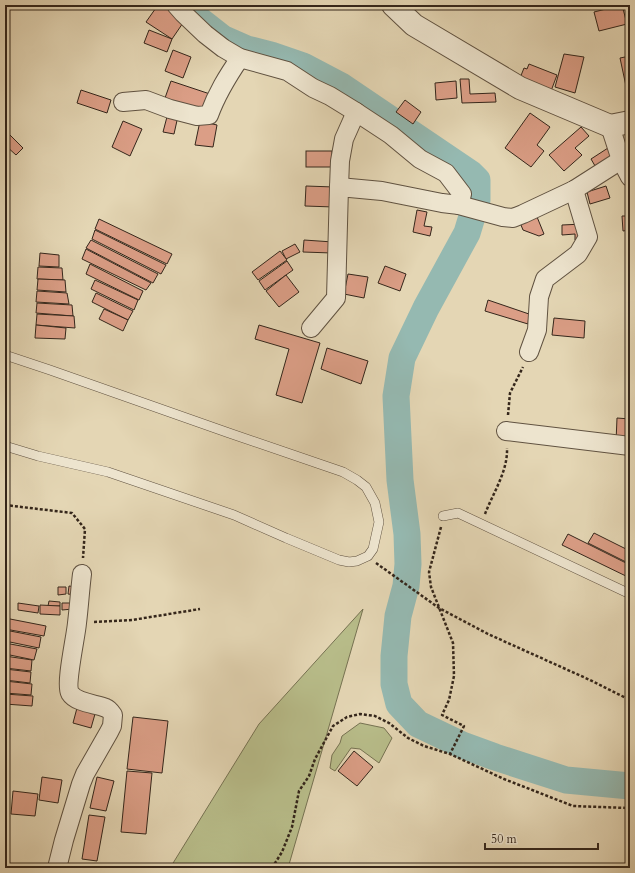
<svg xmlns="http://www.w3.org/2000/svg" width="635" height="873" viewBox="0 0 635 873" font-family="Cardo,serif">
<rect width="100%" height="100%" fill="#e4d6b4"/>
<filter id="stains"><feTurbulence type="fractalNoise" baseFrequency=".005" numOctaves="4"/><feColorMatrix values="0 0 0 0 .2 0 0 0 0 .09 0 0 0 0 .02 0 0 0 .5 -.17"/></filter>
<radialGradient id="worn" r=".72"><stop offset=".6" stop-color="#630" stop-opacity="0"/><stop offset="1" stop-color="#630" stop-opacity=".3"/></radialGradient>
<!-- green -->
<g fill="#b8bd8a" stroke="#767252">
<path d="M363,609L288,868H170L259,724Z"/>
<path d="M360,723L384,728L392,738L379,763L360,749L351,748L335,771L330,768L332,755L340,743L342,736Z"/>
</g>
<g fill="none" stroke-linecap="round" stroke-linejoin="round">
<!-- river -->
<path stroke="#95b9b1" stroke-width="27" d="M199,20L222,38L247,49L271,55L303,66L341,86L471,174L477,180V200L467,233L426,308L402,358L396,396L400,480L407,534L408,564L406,586L398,616L394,656V684L399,704L418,724L462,745L495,757L566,780L630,786"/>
</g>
<!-- building -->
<g fill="#db9e86" stroke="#34261b">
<path d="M158,5H162L185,20L172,39L146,22Z"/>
<path d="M622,5L627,24L599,31L594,12Z"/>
<path d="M149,30L172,39L167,52L144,43Z"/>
<path d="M173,50L191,57L183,78L165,71Z"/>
<path d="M564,54L584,57L575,93L555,87Z"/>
<path d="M630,56V105L620,58Z"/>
<path d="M529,64L557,75L551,91L520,78L524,68L527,69Z"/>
<path d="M460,79H469L470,94L495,93L496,102L462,103Z"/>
<path d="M171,81L210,94L204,111L165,98Z"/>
<path d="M456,81L457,98L436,100L435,83Z"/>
<path d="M81,90L111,100L107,113L77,103Z"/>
<path d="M405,100L421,112L413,124L396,112Z"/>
<path d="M168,113L178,116L174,134L163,132Z"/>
<path d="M530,113L550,127L537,145L544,151L531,167L505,148Z"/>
<path d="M123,121L142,129L130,156L112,147Z"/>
<path d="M200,121L217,125L213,147L195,145Z"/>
<path d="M581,127L589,136L575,148L582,155L564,171L549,155Z"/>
<path d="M5,131H6L23,148L16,155L5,145Z"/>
<path d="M608,148L615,161L598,171L591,159Z"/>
<rect x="306" y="151" width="26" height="16"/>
<path d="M306,186L334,187V207L305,206Z"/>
<path d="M606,186L610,198L590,204L587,192Z"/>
<path d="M417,210L427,212L424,226L432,227L430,236L413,232Z"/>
<path d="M535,212L544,234L539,236L523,230L519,220Z"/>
<path d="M622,216H630V230L623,231Z"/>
<path d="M99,219L172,254L167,264L95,229Z"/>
<path d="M583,224V239L575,240V234L562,235V225Z"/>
<path d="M95,230L166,265L161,274L92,239Z"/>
<path d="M630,236V250L626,251V237Z"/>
<path d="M91,240L158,274L153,283L86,248Z"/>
<path d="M304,240L333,242L332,253L303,252Z"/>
<path d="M295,244L300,252L286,259L282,251Z"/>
<path d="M86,249L151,283L146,290L82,259Z"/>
<path d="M280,251L287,260L258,280L252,272Z"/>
<path d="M40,253L59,255V267L39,266Z"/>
<path d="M287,261L293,270L265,290L259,281Z"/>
<path d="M90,264L143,291L139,300L86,274Z"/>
<path d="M385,266L406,274L400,291L378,283Z"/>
<path d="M38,267L62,268L63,280L37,279Z"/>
<path d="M348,274L368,277L364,298L344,294Z"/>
<path d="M286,275L299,292L279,307L266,291Z"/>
<path d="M38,279L65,280L66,292L37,290Z"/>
<path d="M95,280L138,300L134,310L91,289Z"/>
<path d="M37,291L67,293L69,304L36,302Z"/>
<path d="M96,293L133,311L128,320L92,302Z"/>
<path d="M488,300L529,314L528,324L485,311Z"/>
<path d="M37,303L72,305L73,316L36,313Z"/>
<path d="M104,309L128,320L123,331L99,319Z"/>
<path d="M37,314L74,316L75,328L36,325Z"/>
<path d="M554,318L585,321L584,338L552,335Z"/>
<path d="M36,325L66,328L65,339L35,338Z"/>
<path d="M259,325L320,343L302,403L276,395L289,349L255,339Z"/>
<path d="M327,348L368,361L361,384L321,369Z"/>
<path d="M617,418L630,419V442H616Z"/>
<path d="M594,533L630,551V564L588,543Z"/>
<path d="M568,534L630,565V578L562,545Z"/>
<path d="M69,586L76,587V595L68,594Z"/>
<path d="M58,587H66V594L58,595Z"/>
<path d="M49,601L60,602V606H48Z"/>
<path d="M18,603L39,606L38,613L18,610Z"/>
<path d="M62,603H72L73,609L62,610Z"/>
<path d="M40,605L60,606V615L40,614Z"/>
<path d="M5,618L46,626L44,636L5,629Z"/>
<path d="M5,630L41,637L39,648L5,641Z"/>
<path d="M5,643L37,649L34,660L5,654Z"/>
<path d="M5,656L32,660L31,671L5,668Z"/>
<path d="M5,669L31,672L30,683L5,680Z"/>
<path d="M5,681L32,684L31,695L5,693Z"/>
<path d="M5,694L33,696L32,706L5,704Z"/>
<path d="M77,708L95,714L91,728L73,723Z"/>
<path d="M133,717L168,721L162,773L127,769Z"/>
<path d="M354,751L373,767L357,786L338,771Z"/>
<path d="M127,771L152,773L146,834L121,832Z"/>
<path d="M42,777L62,780L58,803L39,800Z"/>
<path d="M97,777L114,781L106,811L90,808Z"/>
<path d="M13,791L38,794L35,816L11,814Z"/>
<path d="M89,815L105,817L97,861L82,859Z"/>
</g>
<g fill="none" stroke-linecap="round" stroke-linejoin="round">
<defs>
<g id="service">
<path d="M5,355L50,370L229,433L343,472L357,480L366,487L375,503L379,522L373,549L368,556L357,561L349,562L339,560L286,538L234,515L108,472L38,456L5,446"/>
<path d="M443,516L458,513L630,594"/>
</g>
<g id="minor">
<path d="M176,5L183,13L205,34L223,48L240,58L287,71L313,88L330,96L356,112L391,135L420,159L446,173L462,194L459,205L442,203L382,191L339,187L336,298L311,328"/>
<path d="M123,102L146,100L170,109L197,116L209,115C217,93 227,77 240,58"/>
<path d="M610,126L621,160L630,177"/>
<path d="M339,187L340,161L344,139L356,112"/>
<path d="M459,205L503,217L513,218L523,214L574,190L621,160"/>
<path d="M529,352L537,330L539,297L545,279L578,254L588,237L574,190"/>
<path d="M506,431L630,446"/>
<path d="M57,868L64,840L81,784L85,774L109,732L112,726L113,715C111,712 109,709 106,708C97,704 76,703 70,693C65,684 76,636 77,623C79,607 80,590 82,574"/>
</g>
<path id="tertiary" d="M393,5L414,25L520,88L610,126L630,122"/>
</defs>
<!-- service casing -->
<use href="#service" stroke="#605241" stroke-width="10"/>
<!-- minor casing -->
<use href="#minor" stroke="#605241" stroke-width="20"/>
<!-- tertiary casing -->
<use href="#tertiary" stroke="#605241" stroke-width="24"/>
<!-- path -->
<g stroke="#34261b" stroke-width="2.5" stroke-dasharray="3 2" stroke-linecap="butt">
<path d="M508,415L510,393L523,367"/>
<path d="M5,505L72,513L85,529L83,558"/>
<path d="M485,514C493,493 508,471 507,448"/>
<path d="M441,527L429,572L431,587L453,643L454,676L449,700L442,715L464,726L450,754"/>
<path d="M376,563L439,608L488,634L590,680L630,700"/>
<path d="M94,622L132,620L200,609"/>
<path d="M272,868L282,852L292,827L299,791L309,776L315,759L333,726L347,717L360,714L375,716L389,723L408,738L424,746L450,754L504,779L573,806L627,808L630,809"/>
</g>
<!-- service -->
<use href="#service" stroke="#ede4ce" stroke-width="9"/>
<!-- minor -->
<use href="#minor" stroke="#ede4ce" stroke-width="18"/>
<!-- tertiary -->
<use href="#tertiary" stroke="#ede4ce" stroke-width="22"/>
</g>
<!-- margin -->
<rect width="635" height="873" fill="none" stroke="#e4d6b4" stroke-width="20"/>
<rect x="6" y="6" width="623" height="861" fill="none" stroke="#34261b" stroke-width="2"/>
<rect x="10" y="10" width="615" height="853" fill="none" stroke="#34261b"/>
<!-- scale -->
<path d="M485 843v6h113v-6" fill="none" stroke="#34261b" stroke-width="2"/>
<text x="491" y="843" font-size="12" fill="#34261b" stroke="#ede4ce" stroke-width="3" paint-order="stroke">50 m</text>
<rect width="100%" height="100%" filter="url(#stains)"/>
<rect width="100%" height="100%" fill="url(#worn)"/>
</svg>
